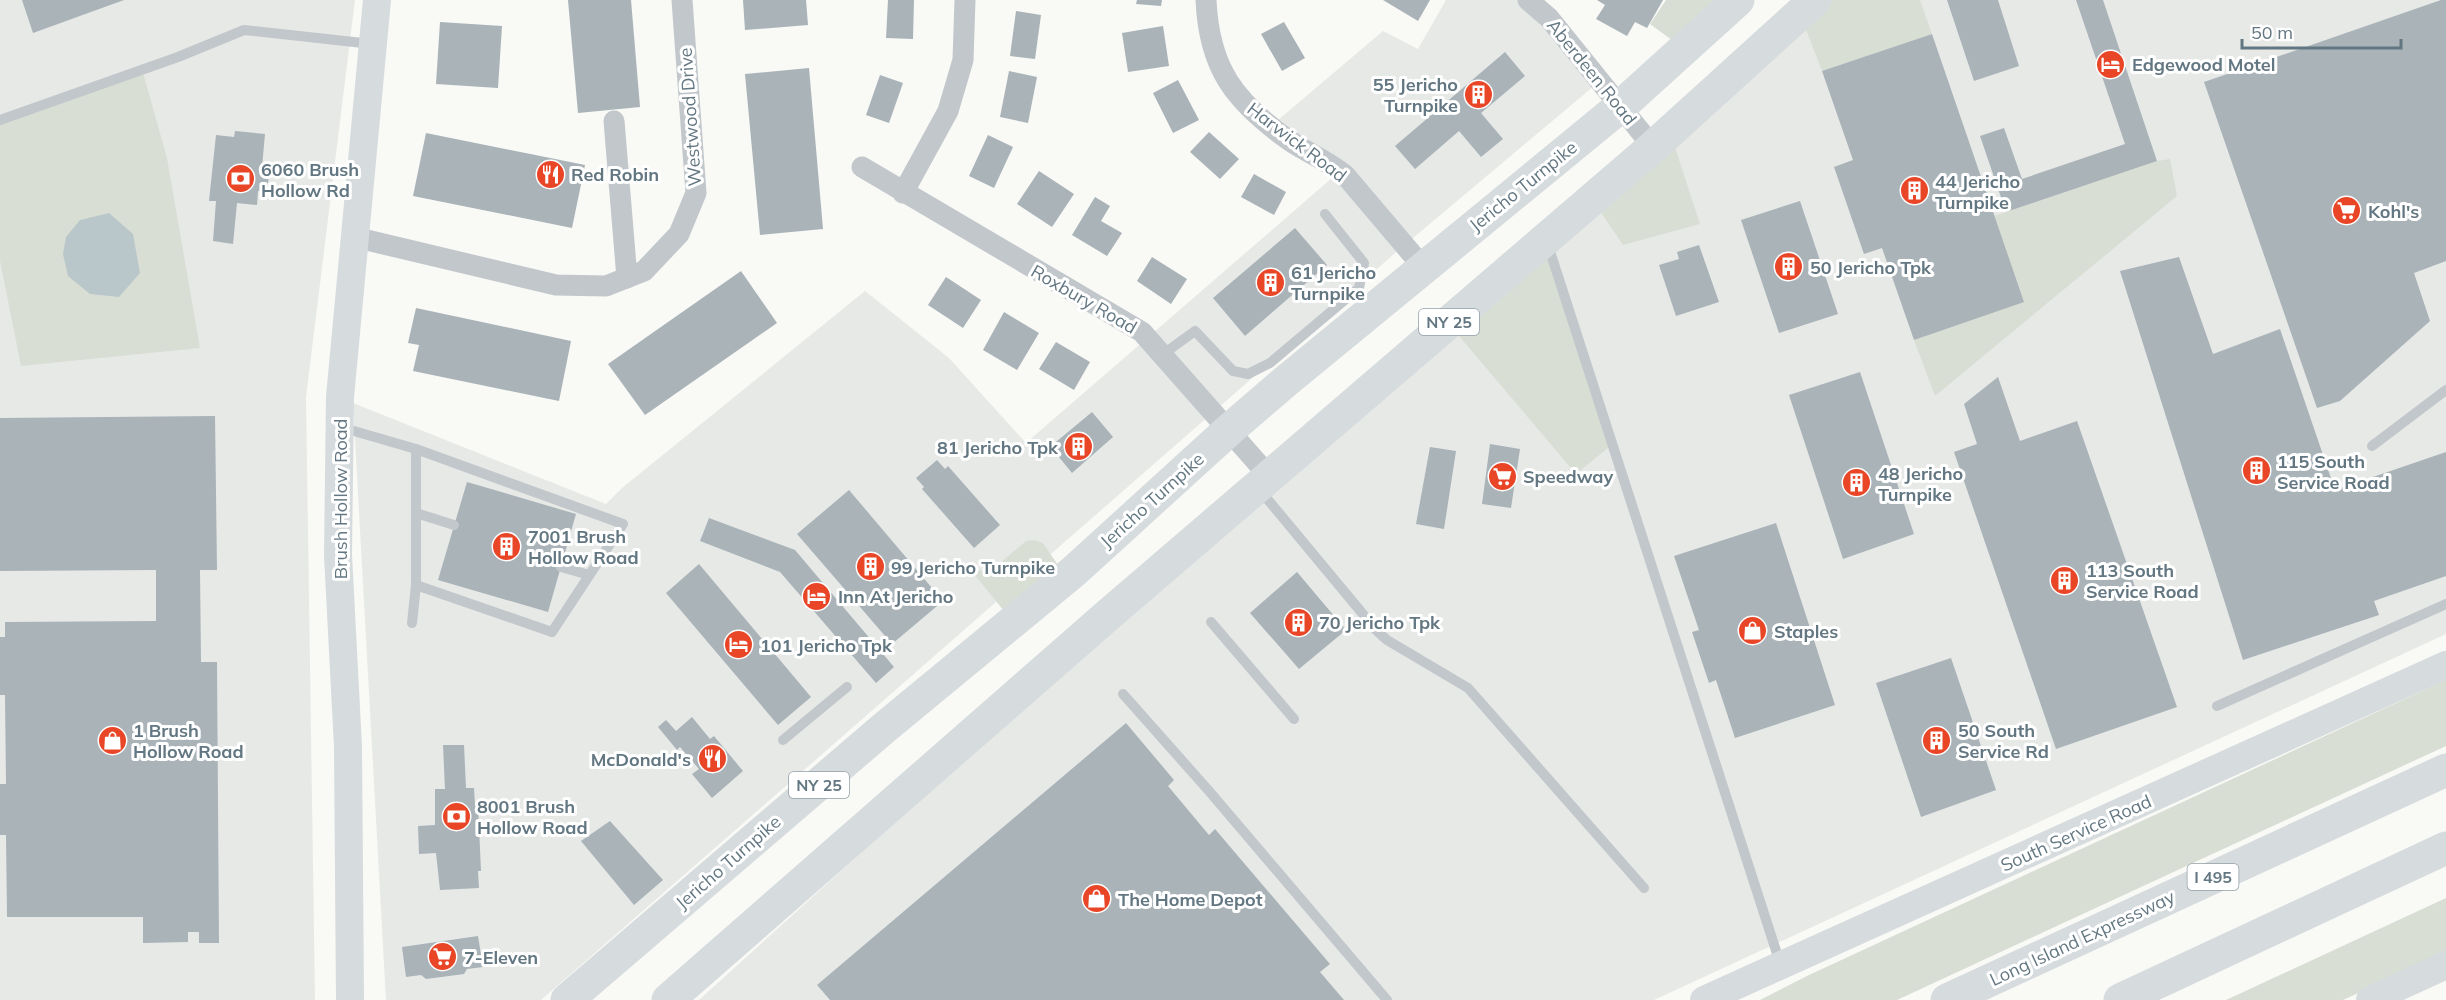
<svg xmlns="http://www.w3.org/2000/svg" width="2446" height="1000" viewBox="0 0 2446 1000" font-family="Mulish,sans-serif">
<rect width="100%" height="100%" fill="#f9f9f6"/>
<!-- built -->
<g fill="#e7e9e7">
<path d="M0,0H355L306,397L315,1000H0Z"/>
<path d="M1446,0H1520L1594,86L1394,254L541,1000H386L353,403L606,504L622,488L865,291L949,358L1026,443L1340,171L1271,126L1383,31L1418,49Z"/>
<path d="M1800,0H2446V634L1654,1000H699Z"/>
</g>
<!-- green -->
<g fill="#d9ded5">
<path d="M1666,0H1738L1684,49L1650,24Z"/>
<path d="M1815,0H1920L1932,34L1822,71L1800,14Z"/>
<path d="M142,69L167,158L200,348L21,366L0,261V120Z"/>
<path d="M1671,135L1700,224L1623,245L1592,199Z"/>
<path d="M2170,159L2177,196L1935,396L1914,340L2023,300L1994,216L2157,161Z"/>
<path d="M1546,239L1613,444L1576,474L1448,323Z"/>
<path d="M1035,540L1043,543L1066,577L1013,622L969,568L989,572L1026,541Z"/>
<path d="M2446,680V746L1897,1000H1760L1809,975Z"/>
<path d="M2446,898V953L2343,1000H2226Z"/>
</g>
<!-- water -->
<path fill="#b9c7ca" d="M109,213L133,234L140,273L119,297L90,294L68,276L63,254L66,237L80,220Z"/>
<!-- building -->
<g fill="#a9b3b8">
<path d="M22,0H124L33,33Z"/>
<path d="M568,0H631L640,107L578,113Z"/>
<path d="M743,0H806L808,25L745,30Z"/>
<path d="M888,0H914L913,39L886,38Z"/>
<path d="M1137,0H1162L1161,6L1136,4Z"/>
<path d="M1383,0H1430L1418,21Z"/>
<path d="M1597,0H1663L1647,28L1635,22L1627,36L1596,19L1605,5Z"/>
<path d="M1947,0H1998L2019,66L1974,81Z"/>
<path d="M2076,0H2103L2157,161L2006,212L1980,136L2004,128L2022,179L2125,144Z"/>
<path d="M2441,0H2446V261L2414,273L2430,321L2340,401L2317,408L2204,82Z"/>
<path d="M1016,11L1041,15L1035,59L1010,56Z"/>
<path d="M440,22L502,26L498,88L436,84Z"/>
<path d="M1284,22L1305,58L1282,71L1261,34Z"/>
<path d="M1163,26L1169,66L1128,72L1122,33Z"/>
<path d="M1932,34L2024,302L1914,340L1882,248L1864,254L1834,167L1853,160L1822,71Z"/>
<path d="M1505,52L1525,76L1481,113L1503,139L1481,157L1459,131L1415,169L1395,146Z"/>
<path d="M809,68L823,229L760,235L745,74Z"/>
<path d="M1009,71L1037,77L1028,123L1000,117Z"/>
<path d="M880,75L903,83L889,123L866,115Z"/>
<path d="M1178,80L1199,120L1173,133L1153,93Z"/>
<path d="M235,131L265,134L262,167L270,168L267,191H258L257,205L237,203L233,244L213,241L216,201H209L216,135L234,137Z"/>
<path d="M1209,132L1239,159L1220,179L1190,152Z"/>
<path d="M426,133L585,165L572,228L413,196Z"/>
<path d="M988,135L1013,147L994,188L969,176Z"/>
<path d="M1039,171L1074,194L1052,227L1017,204Z"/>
<path d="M1254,174L1286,192L1274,215L1241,197Z"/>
<path d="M1095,197L1110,206L1101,221L1122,233L1107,256L1072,235Z"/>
<path d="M1800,201L1838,314L1779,333L1741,220Z"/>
<path d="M1295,228L1327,265L1245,336L1213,298Z"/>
<path d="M1699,245L1719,302L1676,316L1659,265L1679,259L1677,252Z"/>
<path d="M1152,257L1187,279L1171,304L1137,281Z"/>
<path d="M2179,257L2213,354L2280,329L2335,490L2446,452V576L2374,601L2379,615L2243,660L2120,271Z"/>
<path d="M741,271L777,323L645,415L608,364Z"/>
<path d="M946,277L981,300L963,328L928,305Z"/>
<path d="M416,308L571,341L559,401L413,371L419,345L408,343Z"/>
<path d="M1004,312L1039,333L1017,370L983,350Z"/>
<path d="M1056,342L1090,362L1074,390L1039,369Z"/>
<path d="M1860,372L1914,534L1843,559L1789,395Z"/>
<path d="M1998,377L2020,441L2077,421L2177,707L2056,749L1954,452L1977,444L1964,404Z"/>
<path d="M1092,412L1113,437L1072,473L1054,451L1056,442Z"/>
<path d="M215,416L217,570H200L201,662H217L219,943H199V932H188V942L143,943V917H7L6,835H0V784H6L5,695H0V637H5V622L156,621V570L0,571V418Z"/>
<path d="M1490,444L1520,449L1511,508L1482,504Z"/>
<path d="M1430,447L1456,451L1444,529L1416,524Z"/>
<path d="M937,460L945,469L948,466L1000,525L974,548L922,489L924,487L916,478Z"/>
<path d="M467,482L576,514L548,612L438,580Z"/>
<path d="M849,490L943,601L892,644L797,534Z"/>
<path d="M709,518L795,550L894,667L876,683L780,572L700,541Z"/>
<path d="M1776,523L1835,705L1735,738L1716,680L1709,683L1692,632L1699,630L1674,556Z"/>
<path d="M699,564L811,697L778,725L666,593Z"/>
<path d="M1297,572L1346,630L1299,669L1250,613Z"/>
<path d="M1951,658L1996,790L1921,817L1876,683Z"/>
<path d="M692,717L710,739L714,736L743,771L712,798L692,774L699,769L680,747L677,750L658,727L666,720L676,731Z"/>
<path d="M1126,723L1174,780L1168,786L1209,835L1215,829L1330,964L1320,972L1344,1000H830L817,985Z"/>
<path d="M443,745H464L466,788H474L475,805H478L481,871H478L479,888L440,890L436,853L419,854L418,826L435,825V789H445Z"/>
<path d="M610,821L663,880L634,905L581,841Z"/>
<path d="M478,936L483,967L467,969L464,974L426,979L421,975L406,977L402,947Z"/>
</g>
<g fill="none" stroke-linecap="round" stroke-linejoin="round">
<!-- lane -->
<g stroke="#c2c7cb" stroke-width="10">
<path d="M0,120L178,57L244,30L372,44"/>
<path d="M1547,242L1780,963"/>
<path d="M1162,355L1195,331L1233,371L1248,374L1270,363L1359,288L1364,263L1325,214"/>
<path d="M340,427L416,449L623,524L552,632L416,585V449"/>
<path d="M2372,446L2446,390"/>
<path d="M1259,489L1377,631L1387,640L1468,688L1644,888"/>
<path d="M416,513L454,525"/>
<path d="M561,567L589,575"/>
<path d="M1211,622L1294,719"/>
<path d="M412,623L416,585"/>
<path d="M1123,694L1209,791L1387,1000"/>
<path d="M2217,706L2446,604"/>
<path d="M783,740L847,687"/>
</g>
<!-- street -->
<g stroke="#c2c7cb" stroke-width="21">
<path d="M1206,0C1209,69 1235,102 1290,141C1308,153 1328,161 1345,175L1423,267"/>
<path d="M1528,0L1549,18L1653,147"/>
<path d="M614,121L627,278"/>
<path d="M862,167L1142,332L1269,476"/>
<path d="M903,193L948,111L963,60L965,0"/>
<path d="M354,237L556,285L606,286L644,271L679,234L696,193L682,0"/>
</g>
<!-- secondary -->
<g stroke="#d6dbde" stroke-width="28">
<path d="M350,1000L348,747L338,555L340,397L377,0"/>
<path d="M1704,1000L2446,665"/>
<path d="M2370,1000L2446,965"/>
</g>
<!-- primary -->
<g stroke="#d6dbde" stroke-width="33">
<path d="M567,1000L884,728L1073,572L1229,430L1286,381L1621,106L1738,0"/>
<path d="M668,1000L1108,615L1653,147L1815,0"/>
</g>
<!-- highway -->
<g stroke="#d6dbde" stroke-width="33">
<path d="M1947,1000L2446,770"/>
<path d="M2120,1000L2446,848"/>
</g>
</g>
<!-- icons -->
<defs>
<symbol id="hotel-disc" viewBox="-11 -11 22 22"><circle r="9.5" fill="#e84627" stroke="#fff"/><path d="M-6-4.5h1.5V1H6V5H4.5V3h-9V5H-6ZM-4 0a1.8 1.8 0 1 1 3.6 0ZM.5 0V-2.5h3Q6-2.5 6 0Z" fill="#fff"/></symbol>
<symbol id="building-disc" viewBox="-11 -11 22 22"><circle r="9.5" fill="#e84627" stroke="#fff"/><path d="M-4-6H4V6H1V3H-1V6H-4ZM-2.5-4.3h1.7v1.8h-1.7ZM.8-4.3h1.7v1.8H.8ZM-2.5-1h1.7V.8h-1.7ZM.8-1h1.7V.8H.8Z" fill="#fff"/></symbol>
<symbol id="restaurant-disc" viewBox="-11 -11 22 22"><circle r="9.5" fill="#e84627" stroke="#fff"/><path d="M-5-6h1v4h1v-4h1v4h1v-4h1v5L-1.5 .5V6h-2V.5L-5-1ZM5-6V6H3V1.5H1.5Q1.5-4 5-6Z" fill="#fff"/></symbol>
<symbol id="bank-disc" viewBox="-11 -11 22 22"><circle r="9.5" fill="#e84627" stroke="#fff"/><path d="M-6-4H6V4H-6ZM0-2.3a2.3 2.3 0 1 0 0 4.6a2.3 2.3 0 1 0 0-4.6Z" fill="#fff"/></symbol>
<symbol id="supermarket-disc" viewBox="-11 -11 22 22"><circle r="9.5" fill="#e84627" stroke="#fff"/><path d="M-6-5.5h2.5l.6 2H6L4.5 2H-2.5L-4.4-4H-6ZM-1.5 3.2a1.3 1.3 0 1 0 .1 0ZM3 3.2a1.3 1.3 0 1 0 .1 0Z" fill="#fff"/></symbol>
<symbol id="shop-disc" viewBox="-11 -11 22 22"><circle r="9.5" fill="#e84627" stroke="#fff"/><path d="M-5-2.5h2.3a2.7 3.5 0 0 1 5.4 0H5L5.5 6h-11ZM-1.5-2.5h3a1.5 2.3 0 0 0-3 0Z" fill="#fff"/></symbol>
</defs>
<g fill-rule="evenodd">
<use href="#hotel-disc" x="2094" y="48" width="33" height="33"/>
<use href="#building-disc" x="1462" y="78" width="33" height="33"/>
<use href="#restaurant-disc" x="534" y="158" width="33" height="33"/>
<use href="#bank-disc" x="224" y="162" width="33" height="33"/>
<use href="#building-disc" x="1898" y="174" width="33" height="33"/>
<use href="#supermarket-disc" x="2330" y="194" width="33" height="33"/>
<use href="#building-disc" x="1772" y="250" width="33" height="33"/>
<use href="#building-disc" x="1254" y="266" width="33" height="33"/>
<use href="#building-disc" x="1062" y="430" width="33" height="33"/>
<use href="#building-disc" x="2240" y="454" width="33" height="33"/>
<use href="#supermarket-disc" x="1486" y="460" width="33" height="33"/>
<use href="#building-disc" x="1840" y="466" width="33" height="33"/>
<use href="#building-disc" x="490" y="530" width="33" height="33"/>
<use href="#building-disc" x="854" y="550" width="33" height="33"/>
<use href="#building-disc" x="2048" y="564" width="33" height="33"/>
<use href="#hotel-disc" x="800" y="580" width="33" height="33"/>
<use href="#building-disc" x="1282" y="606" width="33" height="33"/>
<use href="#shop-disc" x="1736" y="614" width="33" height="33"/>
<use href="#hotel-disc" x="722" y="628" width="33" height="33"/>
<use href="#shop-disc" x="96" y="724" width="33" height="33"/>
<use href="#building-disc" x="1920" y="724" width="33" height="33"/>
<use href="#restaurant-disc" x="696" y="742" width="33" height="33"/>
<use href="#bank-disc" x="440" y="800" width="33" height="33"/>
<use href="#shop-disc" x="1080" y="882" width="33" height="33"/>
<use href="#supermarket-disc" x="426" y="940" width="33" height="33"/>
</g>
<g text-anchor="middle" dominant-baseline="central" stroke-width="6" stroke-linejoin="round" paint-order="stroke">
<!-- shield labels -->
<g fill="#fff" stroke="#92a0a8" stroke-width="1.5">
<rect x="1419" y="309" width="60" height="26" rx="4.5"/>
<rect x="789" y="772" width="60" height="26" rx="4.5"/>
<rect x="2187.5" y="864" width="51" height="26" rx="4.5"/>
</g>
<g font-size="16" font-weight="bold" fill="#637782">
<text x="1449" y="322">NY 25</text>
<text x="819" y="785">NY 25</text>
<text x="2213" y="877">I 495</text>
</g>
<!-- poi labels -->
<g font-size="18" font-weight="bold" fill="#637782" stroke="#fff" text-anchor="start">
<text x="2132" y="64">Edgewood Motel</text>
<text x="1458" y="84" text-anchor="end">55 Jericho<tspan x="1458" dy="21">Turnpike</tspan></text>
<text x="261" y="169">6060 Brush<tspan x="261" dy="21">Hollow Rd</tspan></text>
<text x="571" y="174">Red Robin</text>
<text x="1935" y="181">44 Jericho<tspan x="1935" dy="21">Turnpike</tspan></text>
<text x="2368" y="211">Kohl's</text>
<text x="1810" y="267">50 Jericho Tpk</text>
<text x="1291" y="272">61 Jericho<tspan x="1291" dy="21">Turnpike</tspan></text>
<text x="1058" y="447" text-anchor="end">81 Jericho Tpk</text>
<text x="2277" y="461">115 South<tspan x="2277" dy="21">Service Road</tspan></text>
<text x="1878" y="473">48 Jericho<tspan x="1878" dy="21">Turnpike</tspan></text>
<text x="1523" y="476">Speedway</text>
<text x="528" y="536">7001 Brush<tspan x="528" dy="21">Hollow Road</tspan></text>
<text x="891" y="567">99 Jericho Turnpike</text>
<text x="2086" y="570">113 South<tspan x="2086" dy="21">Service Road</tspan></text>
<text x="838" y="596">Inn At Jericho</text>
<text x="1319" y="622">70 Jericho Tpk</text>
<text x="1774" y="631">Staples</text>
<text x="760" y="645">101 Jericho Tpk</text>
<text x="133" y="730">1 Brush<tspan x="133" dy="21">Hollow Road</tspan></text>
<text x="1958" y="730">50 South<tspan x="1958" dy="21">Service Rd</tspan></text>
<text x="691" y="759" text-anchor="end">McDonald's</text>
<text x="477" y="806">8001 Brush<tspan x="477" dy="21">Hollow Road</tspan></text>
<text x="1118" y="899">The Home Depot</text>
<text x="464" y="957">7-Eleven</text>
</g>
<!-- street labels -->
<g font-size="18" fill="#637782" stroke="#fff">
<text transform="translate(1592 72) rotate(51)">Aberdeen Road</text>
<text transform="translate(690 117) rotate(-94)">Westwood Drive</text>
<text transform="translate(1297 142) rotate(37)">Harwick Road</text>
<text transform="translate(1523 186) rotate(-39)">Jericho Turnpike</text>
<text transform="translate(1084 299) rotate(30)">Roxbury Road</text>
<text transform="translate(340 499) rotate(-90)">Brush Hollow Road</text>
<text transform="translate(1152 500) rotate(-42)">Jericho Turnpike</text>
<text transform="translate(2076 833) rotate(-24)">South Service Road</text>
<text transform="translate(728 862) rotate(-41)">Jericho Turnpike</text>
<text transform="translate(2082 938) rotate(-25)">Long Island Expressway</text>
</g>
</g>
<!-- scale -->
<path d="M2242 39v9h159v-9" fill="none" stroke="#637782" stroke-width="3"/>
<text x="2251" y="39" font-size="18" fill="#637782" stroke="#ffffff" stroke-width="4.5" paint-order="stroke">50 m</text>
</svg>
